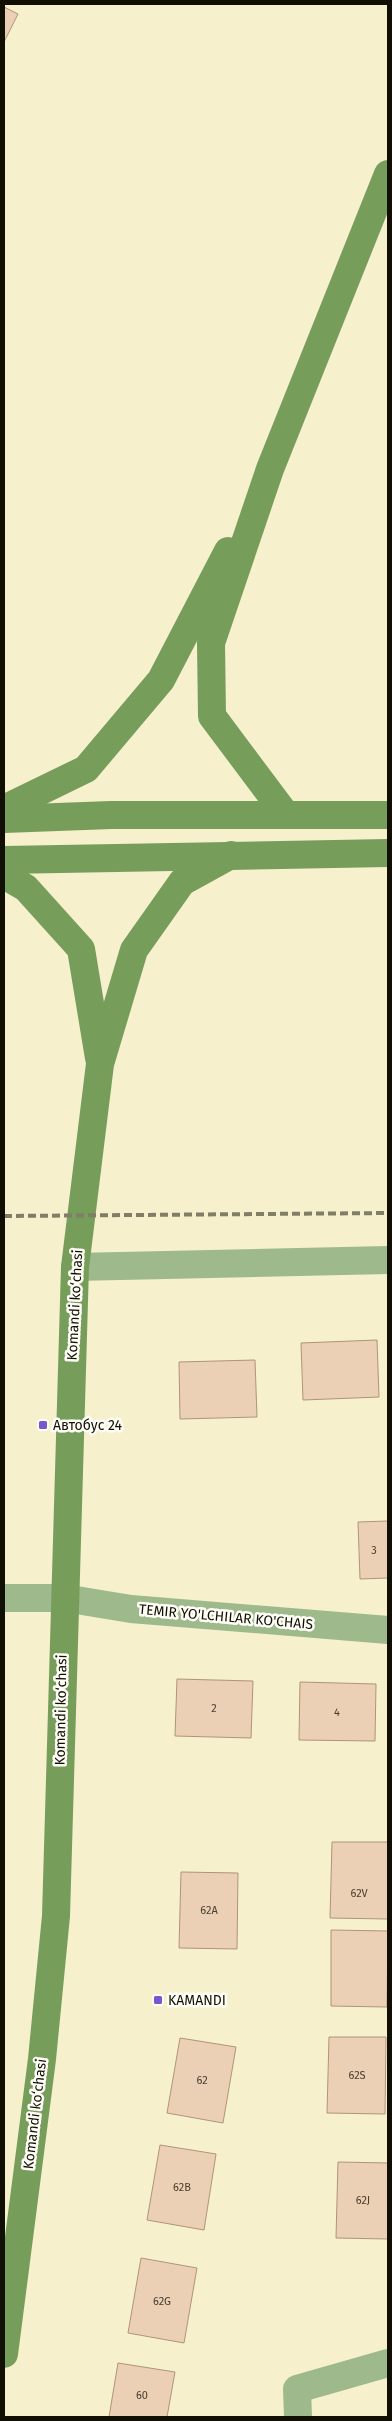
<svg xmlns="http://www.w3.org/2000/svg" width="392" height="2421" viewBox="0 0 392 2421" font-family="'Fira Sans',sans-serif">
<rect width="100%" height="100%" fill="#f6f0cd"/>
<!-- building -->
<g fill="#ebd0b5" stroke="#ae947b">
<path d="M4,7L18,14L4,42Z"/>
<path d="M377,1340L379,1397L303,1400L301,1343Z"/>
<path d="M255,1360L257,1417L180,1419L179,1362Z"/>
<path d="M388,1521V1578L360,1579L358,1522Z"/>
<path d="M177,1679L253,1681L251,1738L175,1736Z"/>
<path d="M300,1682L376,1684L375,1741L299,1740Z"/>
<path d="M332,1842H388V1919L330,1918Z"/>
<path d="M181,1872L238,1873L237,1949L179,1948Z"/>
<path d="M331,1930L388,1931L387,2007L331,2006Z"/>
<path d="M329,2037H386L385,2114L327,2113Z"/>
<path d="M180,2038L236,2047L223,2123L167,2113Z"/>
<path d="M160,2145L216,2154L204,2230L147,2220Z"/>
<path d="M338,2162L388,2163V2239L336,2238Z"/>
<path d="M141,2258L197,2268L184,2343L128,2333Z"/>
<path d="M118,2363L175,2372L167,2417H109Z"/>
</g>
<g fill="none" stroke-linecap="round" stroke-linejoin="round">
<!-- minor -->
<g stroke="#9eb98c" stroke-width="28">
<path d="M75,1267L388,1260"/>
<path d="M4,1598H64L131,1609L388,1630"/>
<path d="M298,2417L297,2389L388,2363"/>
</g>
<!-- secondary -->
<g stroke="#769d5a" stroke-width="28">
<path d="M4,809L86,769L161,680L228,551"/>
<path d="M286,815L212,716L211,643L270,469L388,174"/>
<path d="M4,819L111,815H388"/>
<path d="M4,860L388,853"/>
<path d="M4,875L26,888L81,949L99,1058"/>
<path d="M4,2354L42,2059L56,1916L75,1267L100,1064L134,950L182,882L231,855"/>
</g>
<!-- rail -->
<path stroke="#817d66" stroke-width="4" stroke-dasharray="8 4" stroke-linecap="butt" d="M4,1216L388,1213"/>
</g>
<!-- markers -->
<g fill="#7856d0" stroke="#fefdf6" stroke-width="2">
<rect x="38" y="1420" width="10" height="10" rx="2.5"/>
<rect x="153" y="1995" width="10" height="10" rx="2.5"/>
</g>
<g text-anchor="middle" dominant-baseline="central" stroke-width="5" stroke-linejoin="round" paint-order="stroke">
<!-- number labels -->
<g font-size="11" fill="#483f30">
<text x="374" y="1550">3</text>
<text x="214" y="1708">2</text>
<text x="337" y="1712">4</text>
<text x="359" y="1893">62V</text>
<text x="209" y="1910">62A</text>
<text x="357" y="2075">62S</text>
<text x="202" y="2080">62</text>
<text x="182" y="2187">62B</text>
<text x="363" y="2200">62J</text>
<text x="162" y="2301">62G</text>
<text x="142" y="2395">60</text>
</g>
<!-- street labels -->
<g font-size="14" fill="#110f04" stroke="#fefdf6">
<text transform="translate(75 1305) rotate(-87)">Komandi ko‘chasi</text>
<text transform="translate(226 1617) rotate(5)">TEMIR YO'LCHILAR KO'CHAIS</text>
<text transform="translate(61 1710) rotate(-89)">Komandi ko‘chasi</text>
<text transform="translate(35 2114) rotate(-83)">Komandi ko‘chasi</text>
</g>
<!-- poi labels -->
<g font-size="14" fill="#110f04" stroke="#fefdf6" text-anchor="start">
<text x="53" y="1425">Автобус 24</text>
<text x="168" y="2000">KAMANDI</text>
</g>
</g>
<!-- border -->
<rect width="392" height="2421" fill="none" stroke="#110f04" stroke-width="10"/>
</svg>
